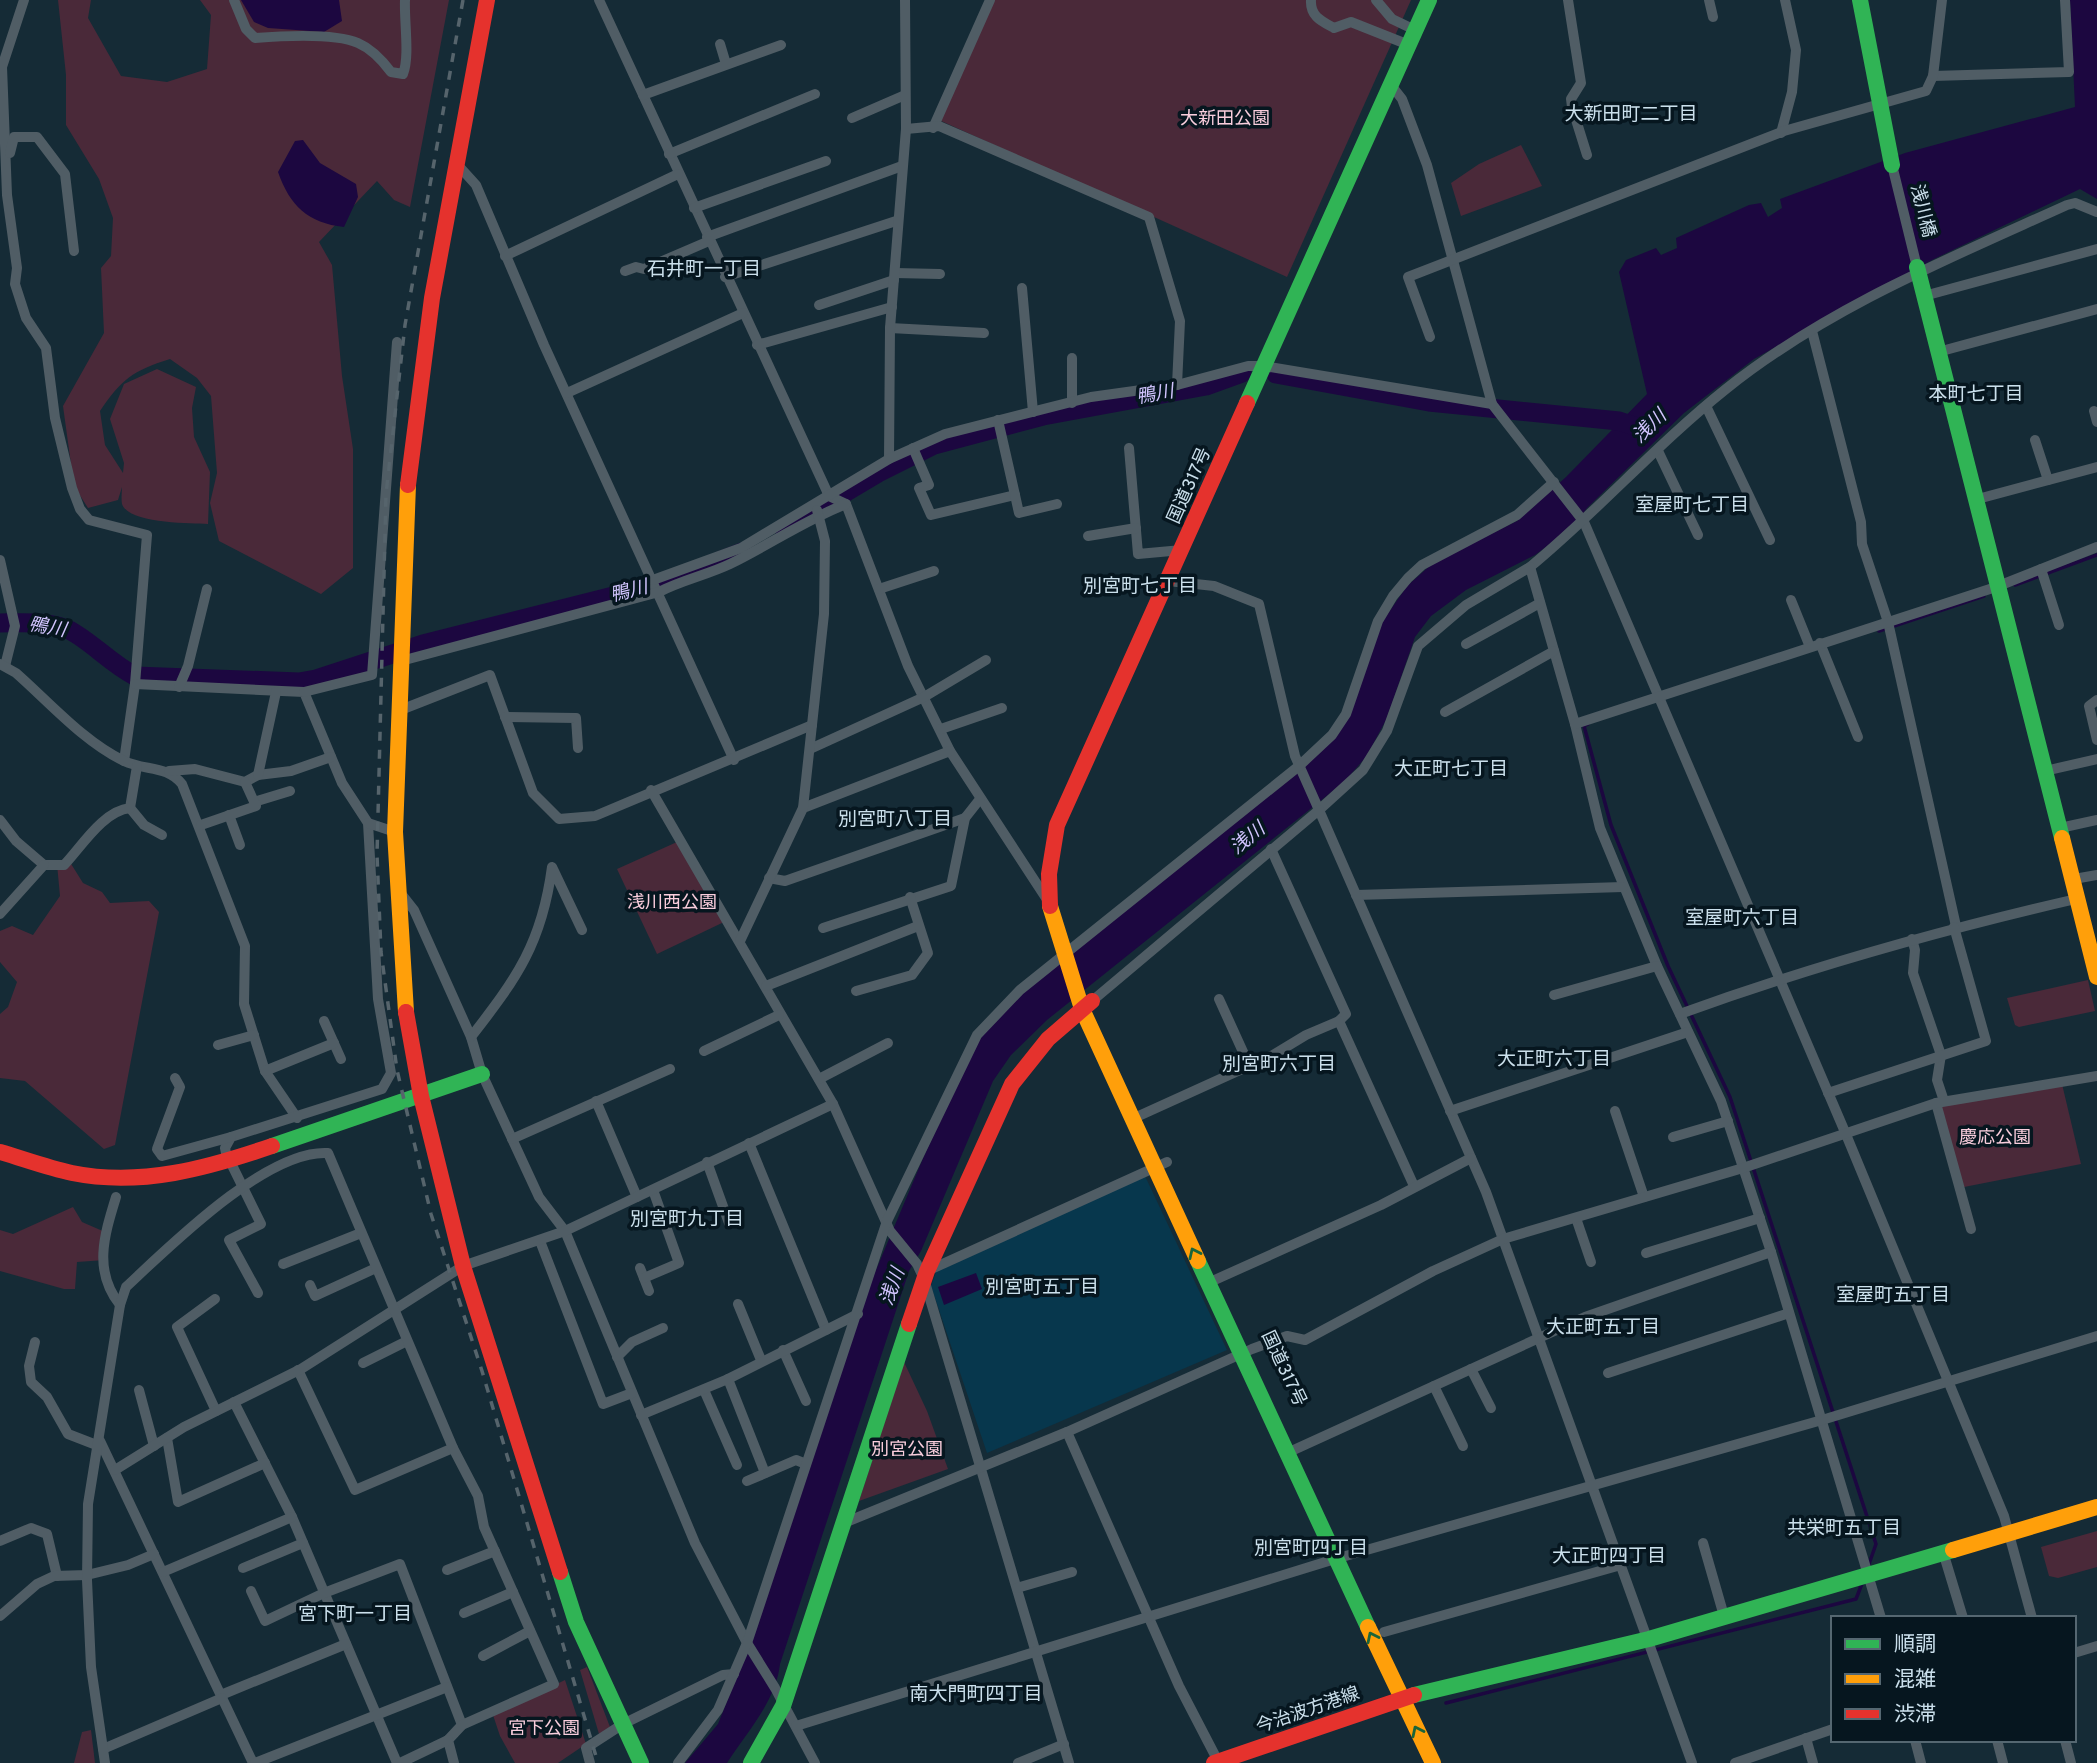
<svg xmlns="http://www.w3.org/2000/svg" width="2097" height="1763" viewBox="0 0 2097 1763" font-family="Overpass,'Noto Sans JP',sans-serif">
<rect width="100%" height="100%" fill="#152b36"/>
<!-- built -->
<path fill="#07374d" d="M1145,1176L1227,1350L987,1453L931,1286L936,1272Z"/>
<!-- green -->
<g fill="#4a2939">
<path d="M58,0H91L88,18L121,76L167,82L207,69L211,15L200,0H449L410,207L394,200L377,181L319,242L332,265L342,376L353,449V568L321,594L219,541L210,503L217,473L211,396L197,378L170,359C132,371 122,379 100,411L105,445L123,473L124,463L110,419L124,384L157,369L196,387L192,408L194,437L210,472L208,524C190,523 129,524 122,504C121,499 122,491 122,487L118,500L88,508L74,486L63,406L104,333L101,268L111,256L113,218L99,179L66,125V75Z"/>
<path d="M992,0H1411L1287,277L939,120Z"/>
<path d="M1521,145L1542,186L1461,216L1451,183L1479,164Z"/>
<path d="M677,842L724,922L657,954L617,869Z"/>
<path d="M68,859L83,883L102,892L110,903L149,901L159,912L115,1145L104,1149L25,1081L0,1078V1014L8,1007L17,982L0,962V931L12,926L33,935L60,896L57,864Z"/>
<path d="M2088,980L2095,1011L2019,1027L2015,1025L2007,998Z"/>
<path d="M2062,1084L2081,1164L1964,1187L1939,1104Z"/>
<path d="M73,1207L82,1222L105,1232V1260L77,1262L75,1289H64L0,1271V1230L13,1234Z"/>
<path d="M904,1362L927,1411L948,1469L859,1501Z"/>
<path d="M2097,1531V1567L2058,1578L2049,1576L2041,1547Z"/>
<path d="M587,1667L610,1727L599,1734L580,1670Z"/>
<path d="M565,1680L586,1744L558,1763H515L500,1736L493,1715Z"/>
<path d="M91,1730L95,1763H74L82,1732Z"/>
</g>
<!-- water -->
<g fill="#1c0740">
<path d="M241,0H339L342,21L324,32L268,28L254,22Z"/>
<path d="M2070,0H2097V199L2080,189L1932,260L1754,359L1684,413L1587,508L1574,526L1535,555L1466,590L1431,616L1415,637L1386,720L1366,757L1344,782L1047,1020L1011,1055L993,1081L921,1251L909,1271L780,1664C776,1701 747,1732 727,1763H685L718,1724L745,1656L868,1289L924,1156L972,1052L988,1027L1019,996L1339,733L1380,625L1407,586L1433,563L1517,521L1566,477L1647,394L1619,272L1626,260L1656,248L1661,255L1677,248L1676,238L1749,205L1761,203L1768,217L1782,208L1780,199L1905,153L2075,107Z"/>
<path d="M303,140L320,163L356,184L358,197L344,227C308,223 290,206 278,172L295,141Z"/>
<path d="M976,1273L982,1289L944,1305L938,1287Z"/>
</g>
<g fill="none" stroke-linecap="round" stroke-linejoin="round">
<!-- stream -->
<g stroke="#1c0740" stroke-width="3.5">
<path d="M2015,585L2097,555"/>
<path d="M1879,631L1984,596"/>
<path d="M1588,724L1584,726L1611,825L1668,966L1730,1097L1876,1544L1869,1564"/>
<path d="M1446,1703L1856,1599L1863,1581"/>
</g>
<!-- river -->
<g stroke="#1c0740" stroke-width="19">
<path d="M1276,374L1429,402L1619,421L1643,429"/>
<path d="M784,529L878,473L934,445L1043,416L1206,386L1242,373"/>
<path d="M0,623C23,623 56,620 76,634C97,647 112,664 135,676L299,682L316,679L423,644L661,584L742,552"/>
</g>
<!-- street -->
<g stroke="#505d65" stroke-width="10">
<path d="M24,0L2,67L7,195L17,268L15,284L26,318L46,348L55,418L72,488L80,509L89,520L147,535L135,684L124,761"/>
<path d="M234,0L246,29L255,38C281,36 335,33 358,43C372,49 382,60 391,72L403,74C410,57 404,21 405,0"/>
<path d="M599,0L824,485L829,496L846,504L908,666L950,751L1046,898"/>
<path d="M1311,0C1310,16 1321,21 1334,28L1351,22L1409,45"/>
<path d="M1376,0L1392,19L1415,30"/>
<path d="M1568,0L1581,83L1571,99L1572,107L1587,155"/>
<path d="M1709,0L1713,17"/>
<path d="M720,44L726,64"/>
<path d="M1933,76L2069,72L2065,0"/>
<path d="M1391,85L1402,99L1427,165L1492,404L1584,522L1845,1132L2004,1516L2032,1618"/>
<path d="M643,95L781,45"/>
<path d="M852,118L905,95"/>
<path d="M933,128L990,0"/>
<path d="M906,129L939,126L1149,217L1180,321L1177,385"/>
<path d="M1781,133L1792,92L1796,50L1785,0"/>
<path d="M10,153L14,137H37L65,174L74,251"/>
<path d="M669,154L815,94"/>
<path d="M457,164L476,185L544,345L734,760"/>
<path d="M1892,165L1917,267"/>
<path d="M694,208L826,161"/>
<path d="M707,237L902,166"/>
<path d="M505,256L678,174"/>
<path d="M625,271L636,267L644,269L709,241"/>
<path d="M895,273L940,274"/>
<path d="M725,277L896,221"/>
<path d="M1022,288L1033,412"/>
<path d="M1924,296L2097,249"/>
<path d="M819,305L894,280"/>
<path d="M890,328L984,333"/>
<path d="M1812,331L1861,522L1862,544L1888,622L1956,926"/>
<path d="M1430,337L1408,277L1784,131L1926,91L1933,76L1942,0"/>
<path d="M757,345L892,307"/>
<path d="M1938,352L2097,309"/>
<path d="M1072,358V403"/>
<path d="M567,393L743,313"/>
<path d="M1706,406L1770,540"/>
<path d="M2094,411L2097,422"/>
<path d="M2035,440L2048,480"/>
<path d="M913,448L929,485L919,488L931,515L1015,495L998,420"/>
<path d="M1129,448L1138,554L1182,550"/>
<path d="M1658,451L1698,535"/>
<path d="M889,459L890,328L906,129L905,0"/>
<path d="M1015,495L1019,513L1057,504"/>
<path d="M1974,500L2097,467"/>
<path d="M1088,536L1136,528"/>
<path d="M0,560L15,626L5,666"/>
<path d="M1530,567C1598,511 1657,444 1726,389C1827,308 1950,258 2067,205L2075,203L2097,212"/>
<path d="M2041,569L2059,625"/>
<path d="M653,580L741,548L889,459L945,434L1091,397L1177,385L1248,366H1264L1492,404"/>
<path d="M1168,581L1214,586L1259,604L1295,756L1319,810L1363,770L1387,731L1418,646L1466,605L1530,567L1575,724L1600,828L1657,966L1721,1101L1771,1252L1881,1618"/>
<path d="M879,589L934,571"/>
<path d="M1791,600L1810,647"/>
<path d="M1820,643L1858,737"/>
<path d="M1466,644L1540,603"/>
<path d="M401,661L659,592C682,580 707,575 730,564C769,545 805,520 846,504"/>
<path d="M0,664L16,673C49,702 84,742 124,761C145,771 167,765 182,784L245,946L244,1004L265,1071L297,1118"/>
<path d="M135,684L304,692L342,783L368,823L378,999L391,1073L382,1089L231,1137L225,1148L226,1153L261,1224L229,1240L258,1293"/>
<path d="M179,687L188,666L207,589"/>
<path d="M304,692L372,675L397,342"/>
<path d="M2097,700L2089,706L2097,740"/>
<path d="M398,711L490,675L533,793L559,819L595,816L812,725"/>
<path d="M1445,712L1554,651"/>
<path d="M505,717L576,718L578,748"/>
<path d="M1575,724L1996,587L2097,547"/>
<path d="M941,729L1002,708"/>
<path d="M810,749L924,697L986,660"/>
<path d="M169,771L195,769L245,782L258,775L291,771L331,757"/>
<path d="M2045,771L2097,759"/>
<path d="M258,775L276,692"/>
<path d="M651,790L833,1104L890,1231L917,1264L924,1279L1069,1763"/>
<path d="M254,802L290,791"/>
<path d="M130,808L144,825L162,835"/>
<path d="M803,808L950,751"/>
<path d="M229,815L240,845"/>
<path d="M0,820L16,841L44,865H64C82,846 103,811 130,808L137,766"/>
<path d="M368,823L395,832"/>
<path d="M201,825L256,806L245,782"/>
<path d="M2060,828L2097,820"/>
<path d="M1271,849L1346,1014L1339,1021"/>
<path d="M769,878L785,881L965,818"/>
<path d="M2074,879L2097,875"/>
<path d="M399,891L414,910L471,1037L482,1074L539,1197L565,1231L695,1543L747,1643L775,1688L815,1763"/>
<path d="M1356,895L1623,887"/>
<path d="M0,914L44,865"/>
<path d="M823,928L951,886L965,818L980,799"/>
<path d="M1912,939L1915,950L1913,973L1941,1055L1937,1080L1944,1101"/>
<path d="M740,941L803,808L824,614L825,541L817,510"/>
<path d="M766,986L918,926"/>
<path d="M856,991L912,975L928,953L910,897"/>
<path d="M1554,995L1657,966"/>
<path d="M1219,999L1249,1065"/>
<path d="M1092,1001L1319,810L1486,1192L1692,1763"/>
<path d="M1680,1014C1810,967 1941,930 2076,899"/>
<path d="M324,1021L341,1059"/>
<path d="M471,1037C517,978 542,943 552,867L582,930"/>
<path d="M218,1045L254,1035"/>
<path d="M704,1051L779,1015"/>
<path d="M265,1071L334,1043"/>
<path d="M175,1078L180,1087L157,1149L162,1156L231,1137"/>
<path d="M819,1079L888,1043"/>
<path d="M1828,1093L1986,1041L1954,927"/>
<path d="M596,1101L637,1197"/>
<path d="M1936,1103L1971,1229"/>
<path d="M1450,1111L1688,1032"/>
<path d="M1615,1111L1644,1197"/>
<path d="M1132,1119L1273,1055L1306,1035L1339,1021L1414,1186"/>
<path d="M1673,1137L1728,1121"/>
<path d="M512,1139L670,1069"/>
<path d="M749,1143L826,1330"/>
<path d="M707,1162L729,1223"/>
<path d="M116,1197C104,1236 93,1271 120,1305"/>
<path d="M1576,1218L1591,1262"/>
<path d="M540,1241L603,1404L632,1393"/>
<path d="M1646,1253L1760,1218"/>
<path d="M283,1264L361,1233"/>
<path d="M640,1268L649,1291"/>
<path d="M927,1271L1167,1162"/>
<path d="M644,1278L679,1263L653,1190"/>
<path d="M1208,1283L1381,1205L1471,1158"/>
<path d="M310,1285L315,1296L376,1268"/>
<path d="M215,1299L177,1327L216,1411"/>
<path d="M738,1304L761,1360"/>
<path d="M35,1342L29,1366L31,1382L47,1397L68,1434L99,1446"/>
<path d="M783,1350L806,1401"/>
<path d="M617,1357L632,1342L663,1328"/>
<path d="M363,1363L407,1341"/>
<path d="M1471,1369L1491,1408"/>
<path d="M298,1370L355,1490L453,1448"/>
<path d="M1608,1373L1789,1313"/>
<path d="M728,1379L765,1473"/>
<path d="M1434,1386L1463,1446"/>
<path d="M139,1390L154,1446"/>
<path d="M704,1390L737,1465"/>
<path d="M234,1402L292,1517L397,1763"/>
<path d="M641,1415L728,1379L858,1314"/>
<path d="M1067,1432L1179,1686L1219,1763"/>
<path d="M167,1438L178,1502L265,1463"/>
<path d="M100,1441L253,1763"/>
<path d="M1287,1453L1585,1317L1771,1252"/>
<path d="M115,1470L184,1427L301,1369L463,1266L565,1231L833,1104"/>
<path d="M747,1481L796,1460L806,1464"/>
<path d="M844,1523L1067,1432L1252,1349L1287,1336L1305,1340L1433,1271L1503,1239L1743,1168L1936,1103L2097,1076"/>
<path d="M0,1541L31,1528L47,1534L57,1576"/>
<path d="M1703,1543L1724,1616"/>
<path d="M1943,1552L1963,1618"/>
<path d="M243,1568L303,1543"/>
<path d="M447,1570L495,1551"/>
<path d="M163,1572L292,1517"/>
<path d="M1017,1588L1072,1572"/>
<path d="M251,1591L265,1621L324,1593L400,1564L462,1725"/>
<path d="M464,1613L513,1592"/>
<path d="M0,1616L37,1584L54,1576L87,1575L128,1565L154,1554"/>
<path d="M1384,1632L1621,1565"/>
<path d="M2074,1653L2097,1646"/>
<path d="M483,1656L530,1631"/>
<path d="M221,1695L346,1644"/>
<path d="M796,1726L1335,1559L1822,1420L2097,1336"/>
<path d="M1806,1738L1813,1763"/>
<path d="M1915,1740L1921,1763"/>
<path d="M1997,1740L2003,1763"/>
<path d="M2065,1740L2071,1763"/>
<path d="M103,1749L222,1698"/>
<path d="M105,1763L91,1667L87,1580L88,1504L120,1305L126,1287C170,1246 267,1149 328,1153L453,1448L478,1496L484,1527L554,1684L462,1725L448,1740L454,1763"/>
<path d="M255,1763L447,1687"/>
<path d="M400,1763L448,1740"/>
<path d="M590,1763L586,1748L623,1724L723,1675L734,1674"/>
<path d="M678,1763L718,1710L747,1643L887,1221L977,1035L1020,990L1299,766L1332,735L1346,714L1378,621L1393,596L1408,578L1422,565L1517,515L1554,482"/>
<path d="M1018,1763L1064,1744"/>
<path d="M1735,1763L1833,1729"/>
</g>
<!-- fast -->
<g stroke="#30b455" stroke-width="16">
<path d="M1860,0L1892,165"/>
<path d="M1917,267L2062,838"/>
<path d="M1247,403L1429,0"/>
<path d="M272,1146L482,1074"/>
<path d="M1198,1261L1368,1627"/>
<path d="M560,1572L576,1622L641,1763"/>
<path d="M1414,1695L1649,1639L1953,1550"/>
<path d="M751,1763L783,1706L909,1324"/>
</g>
<!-- slow -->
<g stroke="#ff9f0a" stroke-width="16">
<path d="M2062,838L2097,977"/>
<path d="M1050,906L1082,1009L1198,1261"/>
<path d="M406,1012L395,832L408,485"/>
<path d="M1953,1550L2097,1507"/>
<path d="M1368,1627L1433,1763"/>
</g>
<!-- jam -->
<g stroke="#e5322d" stroke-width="16">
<path d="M408,485L432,298L487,0"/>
<path d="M1050,906L1049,874L1057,825L1247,403"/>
<path d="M406,1012L421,1096L463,1266L560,1572"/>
<path d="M0,1152C24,1159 48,1168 72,1173C141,1187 208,1168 272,1146"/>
<path d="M909,1324L927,1271L1012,1084L1048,1039L1092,1001"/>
<path d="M1214,1763L1414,1695"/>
</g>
<!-- rail -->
<path stroke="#56646c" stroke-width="3.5" stroke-dasharray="9 9" stroke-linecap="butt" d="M463,0L405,325L386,494L377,855L381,952L397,1070L431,1214L482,1371L598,1763"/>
</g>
<!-- one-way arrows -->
<defs><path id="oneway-chevron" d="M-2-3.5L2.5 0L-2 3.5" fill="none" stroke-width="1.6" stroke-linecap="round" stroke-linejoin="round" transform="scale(1.75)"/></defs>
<g stroke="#1b653a">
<use href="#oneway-chevron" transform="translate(1194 1253) rotate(-115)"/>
<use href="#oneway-chevron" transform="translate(1372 1637) rotate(-116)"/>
<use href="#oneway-chevron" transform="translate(1417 1731) rotate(-116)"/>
</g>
<g text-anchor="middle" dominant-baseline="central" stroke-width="7" stroke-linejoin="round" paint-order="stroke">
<!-- park labels -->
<g font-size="18" fill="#f9cddc" stroke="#06161f">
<text x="1225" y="119">大新田公園</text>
<text x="672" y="903">浅川西公園</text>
<text x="1995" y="1138">慶応公園</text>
<text x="907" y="1450">別宮公園</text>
<text x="544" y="1729">宮下公園</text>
</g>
<!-- street labels -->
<g font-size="18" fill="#cbe0ec" stroke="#06161f">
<text transform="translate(1922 211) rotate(76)">浅川橋</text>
<text transform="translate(1190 486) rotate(-66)">国道317号</text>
<text transform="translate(1283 1369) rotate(65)">国道317号</text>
<text transform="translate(1308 1711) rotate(-19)">今治波方港線</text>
</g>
<!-- neighbourhood labels -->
<g font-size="19" fill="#cbe0ec" stroke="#06161f">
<text x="1631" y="115">大新田町二丁目</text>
<text x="704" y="270">石井町一丁目</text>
<text x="1976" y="395">本町七丁目</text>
<text x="1692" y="506">室屋町七丁目</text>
<text x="1140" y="587">別宮町七丁目</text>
<text x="1451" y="770">大正町七丁目</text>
<text x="895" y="820">別宮町八丁目</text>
<text x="1742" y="919">室屋町六丁目</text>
<text x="1554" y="1060">大正町六丁目</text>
<text x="1279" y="1065">別宮町六丁目</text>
<text x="687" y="1220">別宮町九丁目</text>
<text x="1042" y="1288">別宮町五丁目</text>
<text x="1893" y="1296">室屋町五丁目</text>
<text x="1603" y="1328">大正町五丁目</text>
<text x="1844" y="1529">共栄町五丁目</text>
<text x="1311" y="1549">別宮町四丁目</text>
<text x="1609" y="1557">大正町四丁目</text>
<text x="355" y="1615">宮下町一丁目</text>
<text x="976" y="1695">南大門町四丁目</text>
</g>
<!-- water labels -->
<g font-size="19" font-style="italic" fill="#d1c4fe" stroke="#06161f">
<text transform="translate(1155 395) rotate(-10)">鴨川</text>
<text transform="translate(1650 427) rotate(-44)">浅川</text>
<text transform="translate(629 592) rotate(-14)">鴨川</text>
<text transform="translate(47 628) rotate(10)">鴨川</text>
<text transform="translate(1248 839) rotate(-39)">浅川</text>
<text transform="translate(893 1287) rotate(-70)">浅川</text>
</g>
</g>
<!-- legend -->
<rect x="1831" y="1616" width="245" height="126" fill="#06161f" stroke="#556771" stroke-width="2"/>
<rect x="1845" y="1639" width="35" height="10" fill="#30b455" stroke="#556771" stroke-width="2"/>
<text x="1894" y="1651" font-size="21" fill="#cbe0ec">順調</text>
<rect x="1845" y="1674" width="35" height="10" fill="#ff9f0a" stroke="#556771" stroke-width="2"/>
<text x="1894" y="1686" font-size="21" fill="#cbe0ec">混雑</text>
<rect x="1845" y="1709" width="35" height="10" fill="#e5322d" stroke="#556771" stroke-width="2"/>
<text x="1894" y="1721" font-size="21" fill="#cbe0ec">渋滞</text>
</svg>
